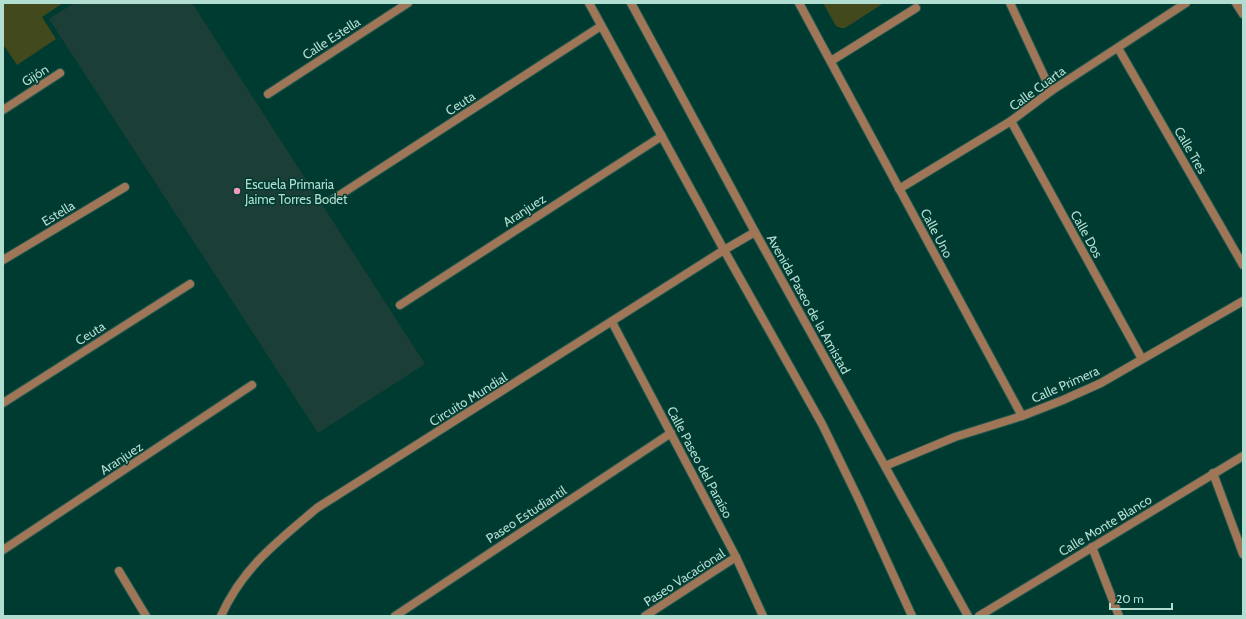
<svg xmlns="http://www.w3.org/2000/svg" width="1246" height="619" viewBox="0 0 1246 619" font-family="Cabin,sans-serif">
<rect width="100%" height="100%" fill="#003b31"/>
<!-- built -->
<path fill="#1b3e36" d="M74,3H192L425,364L318,433L49,19Z"/>
<!-- green -->
<g fill="#42491d">
<path d="M7,3H63L42,17L56,39L17,65L3,44V5Z"/>
<path d="M823,3H884L845,28H841L836,26Z"/>
</g>
<g fill="none" stroke-linecap="round" stroke-linejoin="round">
<defs>
<g id="minor">
<path d="M799,3L1022,416"/>
<path d="M1010,3L1051,91"/>
<path d="M1236,3L1243,14"/>
<path d="M1118,48L1243,265"/>
<path d="M831,61L916,8"/>
<path d="M268,94L408,3"/>
<path d="M3,110L60,73"/>
<path d="M1011,121L1142,359"/>
<path d="M899,189L1011,121L1051,91L1186,3"/>
<path d="M332,200L601,26"/>
<path d="M3,260L125,187"/>
<path d="M400,305L662,136"/>
<path d="M612,322L736,557L763,616"/>
<path d="M3,403L190,284"/>
<path d="M885,466L955,437L1022,416L1063,400L1101,383L1243,301"/>
<path d="M1213,473L1243,554"/>
<path d="M1092,547L1119,616"/>
<path d="M3,550L252,385"/>
<path d="M119,571L146,616"/>
<path d="M221,616C243,567 278,541 317,508L724,250L755,232"/>
<path d="M395,616L671,433"/>
<path d="M645,616L736,557"/>
<path d="M979,616L1243,456"/>
</g>
<g id="tertiary">
<path d="M589,3L724,250L822,424L859,500L912,616"/>
<path d="M631,3L755,232L968,616"/>
</g>
</defs>
<!-- minor casing -->
<use href="#minor" stroke="#20584e" stroke-width="10"/>
<!-- tertiary casing -->
<use href="#tertiary" stroke="#20584e" stroke-width="10"/>
<!-- minor -->
<use href="#minor" stroke="#9f7657" stroke-width="8"/>
<!-- tertiary -->
<use href="#tertiary" stroke="#9f7657" stroke-width="8"/>
</g>
<!-- markers -->
<circle fill="#ef9ab7" stroke="#003b31" stroke-width="1.5" cx="237" cy="191" r="4"/>
<g text-anchor="middle" dominant-baseline="central" stroke-width="3" stroke-linejoin="round" paint-order="stroke">
<!-- street labels -->
<g font-size="13" fill="#b2ded2" stroke="#003b31">
<text transform="translate(331 38) rotate(-33)">Calle Estella</text>
<text transform="translate(35 75) rotate(-32)">Gijón</text>
<text transform="translate(1037 88) rotate(-36)">Calle Cuarta</text>
<text transform="translate(460 103) rotate(-33)">Ceuta</text>
<text transform="translate(1191 150) rotate(60)">Calle Tres</text>
<text transform="translate(524 210) rotate(-33)">Aranjuez</text>
<text transform="translate(58 213) rotate(-31)">Estella</text>
<text transform="translate(937 233) rotate(62)">Calle Uno</text>
<text transform="translate(1087 234) rotate(61)">Calle Dos</text>
<text transform="translate(809 304) rotate(61)">Avenida Paseo de la Amistad</text>
<text transform="translate(90 333) rotate(-32)">Ceuta</text>
<text transform="translate(1065 384) rotate(-24)">Calle Primera</text>
<text transform="translate(468 399) rotate(-32)">Circuito Mundial</text>
<text transform="translate(121 458) rotate(-33)">Aranjuez</text>
<text transform="translate(700 462) rotate(62)">Calle Paseo del Paraíso</text>
<text transform="translate(526 514) rotate(-33)">Paseo Estudiantil</text>
<text transform="translate(1105 525) rotate(-31)">Calle Monte Blanco</text>
<text transform="translate(684 577) rotate(-33)">Paseo Vacacional</text>
</g>
<!-- poi labels -->
<g font-size="13" fill="#b2ded2" stroke="#003b31" text-anchor="start">
<text x="245" y="184">Escuela Primaria<tspan x="245" dy="15">Jaime Torres Bodet</tspan></text>
</g>
</g>
<!-- border -->
<rect width="1246" height="619" fill="none" stroke="#b2ded2" stroke-width="8"/>
<!-- scale -->
<path d="M1110 603v6h62v-6" fill="none" stroke="#b2ded2" stroke-width="2"/>
<text x="1116" y="603" font-size="12" fill="#b2ded2" stroke="#003b31" stroke-width="3" paint-order="stroke">20 m</text>
</svg>
